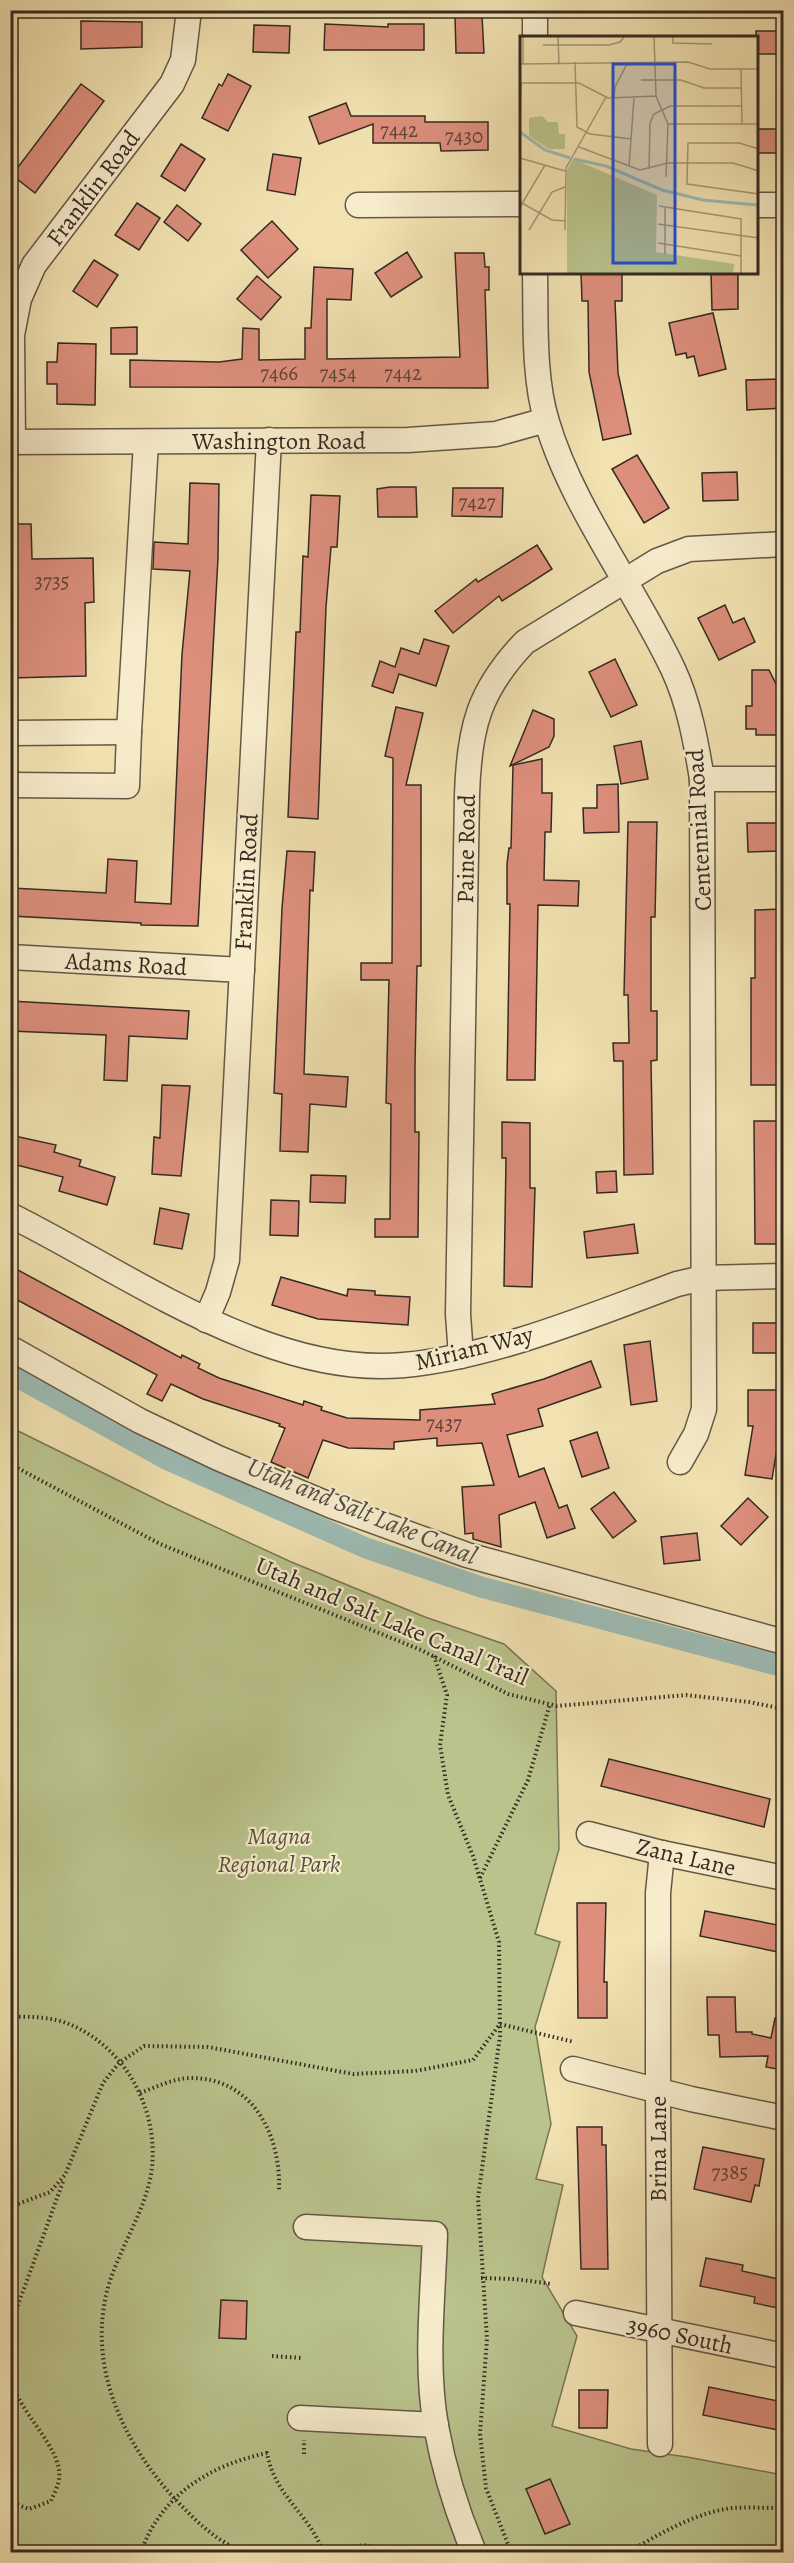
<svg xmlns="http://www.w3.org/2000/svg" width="794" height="2563" viewBox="0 0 794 2563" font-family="Alegreya,serif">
<rect width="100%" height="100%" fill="#f2e2b1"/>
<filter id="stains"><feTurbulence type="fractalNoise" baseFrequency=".00333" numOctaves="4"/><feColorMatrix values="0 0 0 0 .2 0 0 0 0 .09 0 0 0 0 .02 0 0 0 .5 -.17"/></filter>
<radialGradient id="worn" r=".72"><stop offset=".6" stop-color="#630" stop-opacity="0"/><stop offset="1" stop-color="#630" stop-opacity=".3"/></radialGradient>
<!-- green -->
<path fill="#bac38c" stroke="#787657" stroke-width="1.5" d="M10,1427L166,1504L289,1561L425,1617L504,1644L556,1691L559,1849L535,1934L560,1942L535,2027L551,2124L536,2179L563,2185L542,2277L577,2336L552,2426L631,2449L687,2457L783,2475V2552H11Z"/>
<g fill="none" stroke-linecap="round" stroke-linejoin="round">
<!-- canal -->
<path stroke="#9dbcb5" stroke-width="21" d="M10,1373L168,1460L366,1548L481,1587L784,1667"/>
</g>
<!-- building -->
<g fill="#dd8f7c" stroke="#352a22" stroke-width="1.5">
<path d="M482,16L484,53H456L455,17Z"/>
<path d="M81,21L142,22V47L81,49Z"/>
<path d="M325,24L388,27V24H424V50H324Z"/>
<path d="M254,25L290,26L289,53L253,52Z"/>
<rect x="756" y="31" width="27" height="23"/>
<path d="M228,74L251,86L228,131L202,118L219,84L222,86Z"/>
<path d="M81,84L104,101L35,193L12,175Z"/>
<path d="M346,103L351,116H425V122H488V150L441,151L440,143H373V124L319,144L309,117Z"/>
<rect x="756" y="129" width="27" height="24"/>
<path d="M181,144L205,159L185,191L161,176Z"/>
<path d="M273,154L301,158L295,195L267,190Z"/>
<path d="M137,203L160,218L139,250L115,235Z"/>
<path d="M177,205L201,224L188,241L164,222Z"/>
<path d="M272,221L298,249L268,278L241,250Z"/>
<path d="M407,252L422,277L391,297L375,273Z"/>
<path d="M455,253H484L485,267H489V290H485L488,388L130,387V360L219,362L242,359L243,328L259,329V360L305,359V328H311L314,267L353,269L351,300L327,299V359L460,357Z"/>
<path d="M94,260L118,275L97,307L73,291Z"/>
<path d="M581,273H622V301H615L618,373L631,434L603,440L589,372L588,301H582Z"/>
<path d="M711,273H738V309L712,310Z"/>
<path d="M257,276L281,297L261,320L237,299Z"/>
<path d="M713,313L726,369L699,376L694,356L687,358L686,353L676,355L669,323Z"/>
<path d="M137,327V354H111V328Z"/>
<path d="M58,343L96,344L95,405L57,404V384H47V362H57Z"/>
<path d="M783,379V408L747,410L746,380Z"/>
<path d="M637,455L669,508L644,523L612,469Z"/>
<path d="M737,472L738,500L703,501L702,473Z"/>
<path d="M190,483L219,484L218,558L198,926L141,925V923L11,916L12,888L106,893L108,859L137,861L135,902L171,904L182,654L190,571L153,569L154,542L188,544Z"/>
<path d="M390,487H416L417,517H378L377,489Z"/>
<path d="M453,488H503L502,517L452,516Z"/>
<path d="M311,495L340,496L337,547H331L326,607L318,819L288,817L296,632H300L303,556L308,557Z"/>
<path d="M10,524H31L32,559L93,558L94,602L85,603L86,676L10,678Z"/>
<path d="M537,545L552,569L502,601L499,596L453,633L435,611L476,579L478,582Z"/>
<path d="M725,605L733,623L744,618L755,642L719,660L698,618Z"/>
<path d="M424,639L449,646L436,686L399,674L393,693L372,686L380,661L395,667L401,648L419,654Z"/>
<path d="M615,659L637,705L611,717L589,672Z"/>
<path d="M752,670H769L782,696L783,735H756V729H746V706H752Z"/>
<path d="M396,707L423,713L406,785H421V966H417L415,1066V1132H419L418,1237H375V1219H390L391,1104L386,1103L389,980H361V963H392L393,758L385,756Z"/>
<path d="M533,710L554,719V736L549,747L510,766Z"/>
<path d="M641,741L648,779L621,784L614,746Z"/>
<path d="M542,759V793H552L551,832H545L544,880L579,881L578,906L538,905L535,1080H507L510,904H507V864L509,848H511L513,765Z"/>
<path d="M618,784L619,832L584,833L583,808H597V785Z"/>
<path d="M628,822H657L655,917H651V1011H657V1060L651,1061L653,1174L624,1175L623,1061H614L613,1043H629L628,995H624Z"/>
<path d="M747,823H783V851L748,852Z"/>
<path d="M287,851L315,852L313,891L310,890L304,1074L348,1077L346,1107L310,1104L308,1152L280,1151L282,1094L274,1093L282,908Z"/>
<path d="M783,909V947H777L782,1085H751V978H755V910Z"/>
<path d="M10,1001L189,1011L187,1039L129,1036L127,1081L104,1080L106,1035L10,1031Z"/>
<path d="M162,1085L190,1086L181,1176L152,1174L154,1137L160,1138Z"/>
<path d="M754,1121H782V1244H755Z"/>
<path d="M502,1122L530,1123V1188H535L532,1287L504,1286L506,1158H502Z"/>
<path d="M10,1135L56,1145L54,1152L81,1160L79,1166L115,1177L107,1205L59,1191L63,1177L13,1164L14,1161L10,1160Z"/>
<path d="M616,1171L617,1192L597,1193L596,1172Z"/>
<path d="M311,1175L346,1176L345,1203L310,1202Z"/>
<path d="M271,1200L299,1201L298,1236L270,1235Z"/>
<path d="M160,1208L189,1214L182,1249L154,1244Z"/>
<path d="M634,1224L638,1253L587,1258L584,1232Z"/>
<path d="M16,1269L181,1358L182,1355L200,1364L198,1368L219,1378L303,1405L304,1401L322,1407L321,1410L347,1418L420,1420V1410L495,1404L492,1394L544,1379L591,1361L601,1387L538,1409L543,1426L507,1435L519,1477L544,1468L559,1508L567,1505L575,1528L547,1538L535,1502L499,1515L501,1547L473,1539V1533L465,1534L462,1487L494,1485L482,1443L437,1446V1438L394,1442V1449L348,1448L323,1440L308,1478L271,1462L285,1428L279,1426L280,1424L203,1399L171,1384L162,1401L147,1394L157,1375L10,1296V1279Z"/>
<path d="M281,1277L347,1296L348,1289L375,1291V1295L410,1297L408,1325L318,1319L272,1305Z"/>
<rect x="753" y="1323" width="30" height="30"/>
<path d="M650,1341L657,1401L631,1405L624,1345Z"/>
<path d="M748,1390H778V1442L772,1479L745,1475L753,1426H748Z"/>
<path d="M597,1432L609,1468L582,1477L570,1441Z"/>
<path d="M614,1492L636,1521L613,1538L591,1509Z"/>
<path d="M748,1498L768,1517L741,1545L721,1526Z"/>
<path d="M697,1533L700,1560L664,1564L661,1537Z"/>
<path d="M609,1759L770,1799L764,1827L601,1786Z"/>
<path d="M577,1903H606L604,1982H607V2018H578Z"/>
<path d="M705,1911L783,1926V1953L700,1936Z"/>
<path d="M707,1997H735L736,2032H752V2034L771,2038L775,2018H783V2070L766,2067L768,2056L720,2057L719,2035H708Z"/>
<path d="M577,2127H602V2145H606L608,2269H581Z"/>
<path d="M703,2147L764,2159L759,2186L755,2185L751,2202L694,2189Z"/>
<path d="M706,2258L743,2265L742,2271L783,2280V2309L754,2303L755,2297L700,2286Z"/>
<path d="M221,2300L247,2301L246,2339L219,2338Z"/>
<path d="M709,2387L783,2402V2431L703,2415Z"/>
<path d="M579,2390H608L607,2428H579Z"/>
<path d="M550,2479L570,2524L545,2534L526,2489Z"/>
</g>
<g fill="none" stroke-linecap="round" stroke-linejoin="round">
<defs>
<g id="minor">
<path d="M535,38V10"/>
<path d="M358,205L521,204"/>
<path d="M756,205H784"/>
<path d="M535,273C536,320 533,377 547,422C572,507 635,588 673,669C689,703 696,742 702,779L704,1409L696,1434L680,1462"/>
<path d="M10,442L408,440L496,434L546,420"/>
<path d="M13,442L12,335L19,299L34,265L172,84L183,60L189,10"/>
<path d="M10,733L129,732L146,442"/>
<path d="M702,779H784"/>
<path d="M10,785L127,786L129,732"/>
<path d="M10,957L242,970"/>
<path d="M10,1215C127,1273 269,1378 404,1365C493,1357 593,1315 677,1284L703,1278L784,1276"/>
<path d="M206,1320L218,1292L227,1260L269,440"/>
<path d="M10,1348L140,1421L218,1458L332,1506L467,1555L784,1642"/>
<path d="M461,1356L458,1314L467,795C469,729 478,691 525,642L657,561L689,549L784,544"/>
<path d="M589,1834L662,1853L784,1878"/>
<path d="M573,2069L691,2099L784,2118"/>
<path d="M306,2227L435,2234C433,2297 425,2364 436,2426C444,2470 457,2512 474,2552"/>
<path d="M576,2313L784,2356"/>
<path d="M300,2418L436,2425"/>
<path d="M660,2444L658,2090V1893L662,1853"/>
</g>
</defs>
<!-- minor casing -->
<use href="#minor" stroke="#645846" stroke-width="27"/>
<!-- path -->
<g stroke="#352a22" stroke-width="4" stroke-dasharray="1.5 3" stroke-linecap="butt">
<path d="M10,1464L160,1544L421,1650L508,1694L557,1706L686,1695L749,1702L784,1709"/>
<path d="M434,1656L447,1695L440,1745L448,1795L473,1856L499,1942L500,2036L478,2198L487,2339L480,2434L486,2488L511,2552"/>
<path d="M480,1878L528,1780L550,1704"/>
<path d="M10,2017C30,2016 51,2017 69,2024C125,2047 158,2108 152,2167C148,2208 118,2249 107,2291C88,2368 123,2442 174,2498C196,2521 215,2541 245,2552"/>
<path d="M140,2093C156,2087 172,2079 189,2078C252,2077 281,2134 279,2190"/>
<path d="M10,2207L50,2192L65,2175L103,2083L119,2063L144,2046L208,2047L353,2074L415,2071L473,2060L500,2024L574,2042"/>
<path d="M481,2278L515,2279L552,2284"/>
<path d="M10,2327L64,2179"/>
<path d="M272,2356L302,2358"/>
<path d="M10,2374C14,2409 64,2448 59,2479C58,2486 54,2494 51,2501L29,2509L10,2502"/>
<path d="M304,2454V2440"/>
<path d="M141,2552C161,2495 210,2465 267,2453C275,2497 309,2513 323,2552"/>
<path d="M329,2552L363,2545L400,2552"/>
<path d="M628,2552C660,2534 694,2513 732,2508C749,2507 767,2508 784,2508"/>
</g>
<!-- minor -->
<use href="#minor" stroke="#f7eccc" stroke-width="24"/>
</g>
<g text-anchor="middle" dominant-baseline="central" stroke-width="4.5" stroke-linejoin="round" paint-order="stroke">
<!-- number labels -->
<g font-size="21" fill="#5f4338">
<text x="399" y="130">7442</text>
<text x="464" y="136">7430</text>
<text x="279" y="373">7466</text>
<text x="338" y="373">7454</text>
<text x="403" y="373">7442</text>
<text x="477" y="502">7427</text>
<text x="52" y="581">3735</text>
<text x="444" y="1423">7437</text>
<text x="730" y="2172">7385</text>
</g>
<!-- street labels -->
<g font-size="24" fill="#352a22" stroke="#f7eccc">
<text transform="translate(93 188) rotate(-53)">Franklin Road</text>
<text x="279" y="441">Washington Road</text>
<text transform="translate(699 830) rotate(-93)">Centennial Road</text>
<text transform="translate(466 849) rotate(-89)">Paine Road</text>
<text transform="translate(246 882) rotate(-87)">Franklin Road</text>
<text transform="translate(126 964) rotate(3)">Adams Road</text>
<text transform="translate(474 1348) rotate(-14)">Miriam Way</text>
<text transform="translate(392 1621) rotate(23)">Utah and Salt Lake Canal Trail</text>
<text transform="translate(686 1857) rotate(13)">Zana Lane</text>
<text transform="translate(658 2149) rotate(-90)">Brina Lane</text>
<text transform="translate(680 2335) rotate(12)">3960 South</text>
</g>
<!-- park labels -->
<g font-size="24" font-style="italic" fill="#56503c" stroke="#f7eccc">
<text x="279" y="1836">Magna<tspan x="279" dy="28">Regional Park</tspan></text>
</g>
<!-- water labels -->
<g font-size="26" font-style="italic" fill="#4f4e47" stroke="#f7eccc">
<text transform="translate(362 1511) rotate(22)">Utah and Salt Lake Canal</text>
</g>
</g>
<!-- overview -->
<g transform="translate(520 36)">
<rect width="238" height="238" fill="#f2e2b1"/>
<path d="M22,80L28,86H38L39,98H45V113H29L9,100V82ZM53,123L137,159L136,216L214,228L213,238H47V134Z" fill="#bac38c"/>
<path fill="none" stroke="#9dbcb5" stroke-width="3" d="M0,96L25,114L50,122M54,123L86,130L142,154L183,164L237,169"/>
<path fill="none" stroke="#a69878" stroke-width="1.5" d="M3,0V28M38,0L39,28M134,0L136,60L148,88L146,141M153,0V7L192,8M23,9H89L100,6L105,0M55,26L57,91L70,98L112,103M0,28L168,26L190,33H239M221,33L222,88M121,44H161L184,52H221M0,47H59L88,62L136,60M94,62L95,51L108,26M0,79L1,47M148,88H239M59,111L120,134L148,127H213L239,135M239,113L219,107H168L167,148L239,158M0,122L45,135M109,130L114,62M129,133L130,87L134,78L150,70H221M0,166L32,184L45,185M139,170L221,183V238M0,171L25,129M138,188L239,202M9,194L32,156L45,151M45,194L46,132L86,61M138,207L221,220M145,218V172"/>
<path fill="#1d4ed8" fill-opacity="0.15" stroke="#1d4ed8" stroke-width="3" d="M93,28H155V227H93Z"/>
<rect width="238" height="238" fill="none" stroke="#352a22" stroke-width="3"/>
</g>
<!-- margin -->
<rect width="794" height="2563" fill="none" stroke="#f2e2b1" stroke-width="36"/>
<rect x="12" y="12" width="770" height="2539" fill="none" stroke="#352a22" stroke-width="3"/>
<rect x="18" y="18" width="758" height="2527" fill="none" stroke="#352a22" stroke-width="1.5"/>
<rect width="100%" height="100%" filter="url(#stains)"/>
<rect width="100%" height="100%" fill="url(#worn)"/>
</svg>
